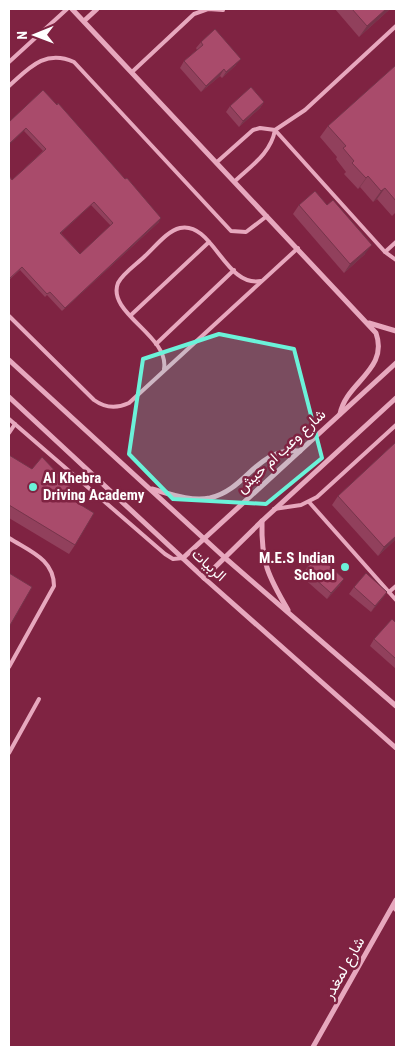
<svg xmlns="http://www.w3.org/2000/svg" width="405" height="1056" viewBox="0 0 405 1056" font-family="'Roboto Condensed',Vazirmatn,sans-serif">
<rect width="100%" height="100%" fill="#7f2342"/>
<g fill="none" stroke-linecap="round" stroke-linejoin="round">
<!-- lane -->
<g stroke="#e7a8be" stroke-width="4">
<path d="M9,62L67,9"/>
<path d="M132,72L194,14L208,9L223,10"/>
<path d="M9,86C29,68 45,49 74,62L231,231L246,232L267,216"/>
<path d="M217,162L253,130L260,128L275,130L385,252L396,260"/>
<path d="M235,181C251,166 271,153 275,130L305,110L396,26"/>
<path d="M385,252L396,242"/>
<path d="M131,315L209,242"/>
<path d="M9,316L94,400C105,408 116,409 129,403L298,248"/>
<path d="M156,344L234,270"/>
<path d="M164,369C170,336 106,313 118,283C123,273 137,264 145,256C155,247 167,231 180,228C213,221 225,288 261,281"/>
<path d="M9,419L165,554L173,559L183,558"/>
<path d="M9,433L15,424"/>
<path d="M309,502L396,600"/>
<path d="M274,509L301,505L317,497L396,425"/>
<path d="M9,538C29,551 54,559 54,586L9,667"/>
<path d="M389,592L396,586"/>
<path d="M9,753L39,699"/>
<path d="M393,907L396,910"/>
</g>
<!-- street -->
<g stroke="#e7a8be" stroke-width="5">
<path d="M72,9L376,333C389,370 346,382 340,414"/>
<path d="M84,21L97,9"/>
<path d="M369,323L396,331"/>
<path d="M9,360L224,557L396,706"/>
<path d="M9,397L204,578L396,748"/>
<path d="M152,489C170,494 191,502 210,498C248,489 256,447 300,451"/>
<path d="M262,521C261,562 268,576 288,610"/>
<path d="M183,558L396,363"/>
<path d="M204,578L262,521L396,398"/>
<path d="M313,1047L396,900"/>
</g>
</g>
<!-- wall -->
<g fill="#91405c" fill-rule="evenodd">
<path d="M335,9H390L359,37Z"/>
<path d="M201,42L236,65L222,78L220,76L201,92L180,68L184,61L197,50L196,48Z"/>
<path d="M396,65V212L392,216L377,199L373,202L360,187L358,189L344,174L346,172L336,159L337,157L320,137L328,126Z"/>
<path d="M43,90L159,222L62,311L47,295L45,297L20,270L9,280V176L12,180L43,151L24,131ZM91,205L111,226L80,254L61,233Z"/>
<path d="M264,102L260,108L239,127L226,112L230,106Z"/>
<path d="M299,205L365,254L344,273L293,214Z"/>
<path d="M396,442V539L378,556L332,505L338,496Z"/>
<path d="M9,455L76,502L75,545L69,554L9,518Z"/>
<path d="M305,570L340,585L327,599L301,576Z"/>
<path d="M354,587L387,592L371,612L349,594Z"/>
<path d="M396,623V669L370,646L374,639Z"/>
</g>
<!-- shaded-wall -->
<g fill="#76344b">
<path d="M386,9H390L359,37L367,26Z"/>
<path d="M241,59L236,65L222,78L226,72Z"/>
<path d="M224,69L220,76L201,92L206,86Z"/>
<path d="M264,102L260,108L239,127L243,121Z"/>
<path d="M26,128L24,131L9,145V144Z"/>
<path d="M368,176L360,187L358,189L366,178Z"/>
<path d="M385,188L377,199L373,202L381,191Z"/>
<path d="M94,202L91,205L58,236L60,233Z"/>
<path d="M161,218L159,222L62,311L65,308Z"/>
<path d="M372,245L365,254L344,273L350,264Z"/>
<path d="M396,536V539L378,556L384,547Z"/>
<path d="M344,579L340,585L327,599L331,593Z"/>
<path d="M387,592L383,598L371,612L375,606Z"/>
</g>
<!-- building -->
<g fill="#a94b6b" stroke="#76344b" fill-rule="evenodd">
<path d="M352,9H386L367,26Z"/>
<path d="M215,29L241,59L226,72L224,69L206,86L184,61L203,45L201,42Z"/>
<path d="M396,65V201L385,188L381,191L368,176L366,178L352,163L354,161L343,148L346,146L328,126Z"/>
<path d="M251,87L264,102L243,121L230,106Z"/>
<path d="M43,90L57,105L58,103L125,179L127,178L161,218L65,308L50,292L47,294L22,267L9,279V176L12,180L46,149L26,128L9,144V122ZM94,202L113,223L80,254L60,233Z"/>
<path d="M315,191L327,205L333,200L372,245L350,264L299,205Z"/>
<path d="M396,442V536L384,547L338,496Z"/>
<path d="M9,455L32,469L42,457L79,496L76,502L94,513L75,545L9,505Z"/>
<path d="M318,555L344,579L331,593L305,570Z"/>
<path d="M9,573L32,587L9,627Z"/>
<path d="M366,573L387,592L375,606L354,587Z"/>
<path d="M392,619L396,623V659L374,639Z"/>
</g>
<!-- marked area -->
<path fill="#6bf2d9" fill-opacity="0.2" stroke="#6bf2d9" stroke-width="4" stroke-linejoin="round" d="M219,334L294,349L322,458L266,504L173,499L129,454L143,359Z"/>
<!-- markers -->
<g fill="#6bf2d9" stroke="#7f2342" stroke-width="2">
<circle cx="33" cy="487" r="5"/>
<circle cx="345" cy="567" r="5"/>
</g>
<g text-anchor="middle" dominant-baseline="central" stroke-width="5" stroke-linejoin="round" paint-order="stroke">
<!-- street labels -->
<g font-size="15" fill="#fff" stroke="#7f2342">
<text transform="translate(281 451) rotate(-43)">شارع وعب ام حيش</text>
<text transform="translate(209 565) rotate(42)">الربيات</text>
<text transform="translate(344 968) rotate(-61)">شارع لمغدر</text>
</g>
<!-- poi labels -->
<g font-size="15" font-weight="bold" fill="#fff" stroke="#7f2342" text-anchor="start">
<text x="43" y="478">Al Khebra<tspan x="43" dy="17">Driving Academy</tspan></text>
<text x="335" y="558" text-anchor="end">M.E.S Indian<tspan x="335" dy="17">School</tspan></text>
</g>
</g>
<!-- border -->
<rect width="405" height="1056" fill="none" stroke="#ffffff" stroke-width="20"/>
<!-- north arrow -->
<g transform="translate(35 35) rotate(269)" stroke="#7f2342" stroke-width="4" paint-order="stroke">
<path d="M0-4L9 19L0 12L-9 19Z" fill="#ffffff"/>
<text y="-8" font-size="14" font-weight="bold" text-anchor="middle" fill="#ffffff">N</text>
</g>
</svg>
